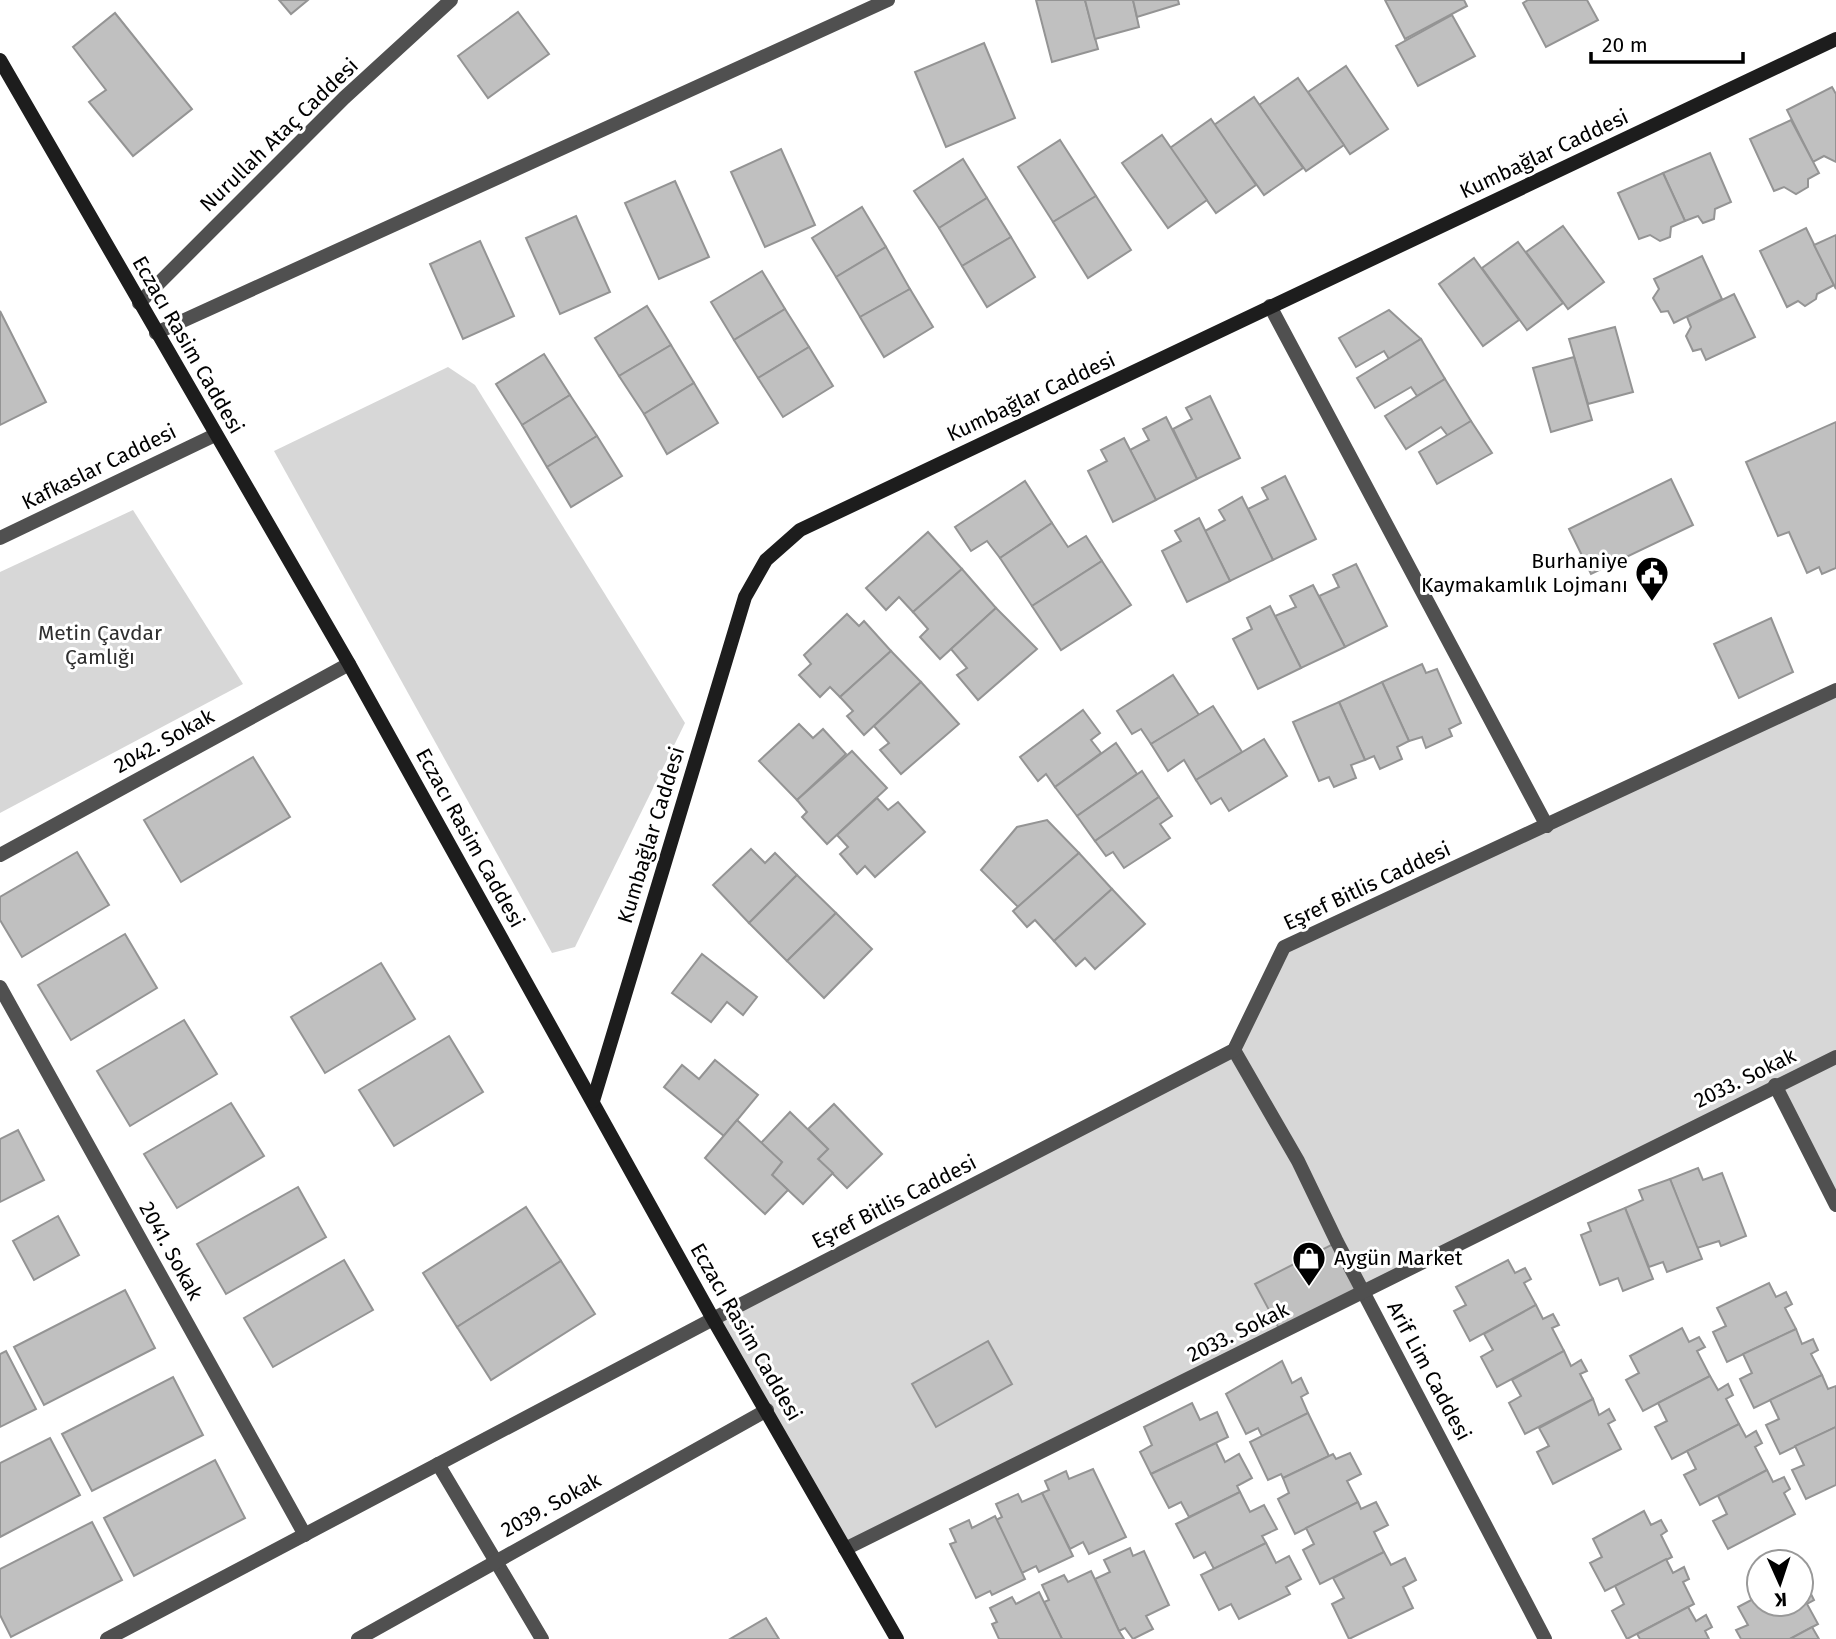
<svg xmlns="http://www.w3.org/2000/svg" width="1836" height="1639" viewBox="0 0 1836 1639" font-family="'Fira Sans',sans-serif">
<rect width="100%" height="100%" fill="#fff"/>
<!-- green -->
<g fill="#d7d7d7">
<path d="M448,367L475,385L685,723L575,947L552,953L274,451Z"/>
<path d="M133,510L243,684L0,813V572Z"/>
<path d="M1836,690V1205L1775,1086L1363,1291L1336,1242L1256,1284L1282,1334L845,1549L713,1319L1234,1050L1284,947Z"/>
</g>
<!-- building -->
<g fill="#c0c0c0" stroke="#949494" stroke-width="2">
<path d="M279,0H308L291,14Z"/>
<path d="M1036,0H1085L1098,49L1052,62Z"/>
<path d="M1085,0H1133L1139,27L1095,39Z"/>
<path d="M1133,0H1178L1179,4L1137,17Z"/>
<path d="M1385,0H1464L1467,6L1405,39Z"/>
<path d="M1528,0H1587L1598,20L1546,47L1523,3Z"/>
<path d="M518,12L549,54L488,98L458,56Z"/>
<path d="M115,13L192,109L133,156L89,102L106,90L73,47Z"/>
<path d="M1452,15L1475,56L1418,86L1396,46Z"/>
<path d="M984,43L1015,118L946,147L915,72Z"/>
<path d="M1346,66L1388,129L1350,154L1308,92Z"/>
<path d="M1298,78L1344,145L1306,171L1259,105Z"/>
<path d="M1832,87L1836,94V162L1824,156L1813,162L1787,110Z"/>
<path d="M1254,97L1303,168L1264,195L1214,125Z"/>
<path d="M1211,119L1256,185L1216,213L1170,148Z"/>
<path d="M1791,120L1819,173L1808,179V187L1796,194L1784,187L1774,191L1750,139Z"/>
<path d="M1162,135L1207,200L1168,228L1122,163Z"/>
<path d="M1060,140L1096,196L1053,222L1018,167Z"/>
<path d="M781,149L815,225L765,247L731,172Z"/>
<path d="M1710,153L1731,202L1715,209L1714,219L1703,223L1698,216L1685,221L1663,173Z"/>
<path d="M963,159L987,198L939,228L914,191Z"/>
<path d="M1663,173L1685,221L1671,227L1670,237L1660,241L1650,235L1639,239L1618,193Z"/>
<path d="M675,181L709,257L659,279L625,203Z"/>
<path d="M1096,196L1131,250L1088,278L1053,222Z"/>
<path d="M987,198L1011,237L962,266L939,228Z"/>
<path d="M862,207L886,247L836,277L812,238Z"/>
<path d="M576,216L610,292L560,314L526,238Z"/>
<path d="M1563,226L1604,282L1568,309L1526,252Z"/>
<path d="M1806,228L1834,285L1817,294L1816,299L1805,306L1798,301L1787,307L1760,251Z"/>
<path d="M1836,235V289L1814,245Z"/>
<path d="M1011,237L1035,277L987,307L962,266Z"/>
<path d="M480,241L514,316L463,339L430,264Z"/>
<path d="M1518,242L1563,303L1527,330L1482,268Z"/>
<path d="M886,247L910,289L860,317L836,277Z"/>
<path d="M1702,256L1722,299L1674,323L1668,311L1661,312L1653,298L1659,289L1654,279Z"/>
<path d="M1474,258L1519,320L1483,346L1439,284Z"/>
<path d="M762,271L785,309L734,340L711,302Z"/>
<path d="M910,289L933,327L884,357L860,317Z"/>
<path d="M1734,294L1755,337L1706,360L1701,349L1693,351L1686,336L1691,327L1687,317Z"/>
<path d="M647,306L671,345L619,376L595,338Z"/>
<path d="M785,309L809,347L758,378L734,340Z"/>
<path d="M1389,310L1421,339L1389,359L1384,351L1356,367L1339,338Z"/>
<path d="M0,311L46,402L0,425Z"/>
<path d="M1615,327L1633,392L1588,404L1569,339Z"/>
<path d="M1421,339L1445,379L1417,396L1411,387L1375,408L1357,378Z"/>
<path d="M671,345L694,383L644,414L619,376Z"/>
<path d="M809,347L833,386L783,417L758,378Z"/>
<path d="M544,354L570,395L522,425L496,384Z"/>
<path d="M1574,357L1592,420L1551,432L1533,368Z"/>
<path d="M1445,379L1471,421L1448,436L1441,427L1406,449L1385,416Z"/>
<path d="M694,383L718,423L667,454L644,414Z"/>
<path d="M570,395L597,436L547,467L522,425Z"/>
<path d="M1210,396L1240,458L1197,479L1173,429L1192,419L1186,408Z"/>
<path d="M1166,417L1197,479L1156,500L1130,450L1149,440L1143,429Z"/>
<path d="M1471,421L1492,453L1437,484L1419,452Z"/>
<path d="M1836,422V568L1822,574L1819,567L1807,573L1789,532L1778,536L1746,462Z"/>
<path d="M597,436L622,476L571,507L547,467Z"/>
<path d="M1124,438L1156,500L1113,522L1088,471L1107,461L1101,450Z"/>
<path d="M1285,476L1316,539L1273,560L1248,509L1268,499L1262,488Z"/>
<path d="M1671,479L1693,525L1591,574L1569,529Z"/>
<path d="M1025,481L1052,523L1000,558L987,541L971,551L955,527Z"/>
<path d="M1242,497L1273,560L1230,581L1205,531L1225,520L1219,510Z"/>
<path d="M1199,518L1230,581L1187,602L1162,551L1181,541L1175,531Z"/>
<path d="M1052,523L1068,547L1086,536L1102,561L1032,606L1000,558Z"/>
<path d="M928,532L962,569L913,612L899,597L886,610L866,588Z"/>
<path d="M1102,561L1131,605L1061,650L1032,606Z"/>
<path d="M1356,564L1387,626L1345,647L1319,596L1339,587L1333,575Z"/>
<path d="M962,569L996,608L940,659L920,637L928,629L913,612Z"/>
<path d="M1313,585L1345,647L1301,668L1275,616L1296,607L1290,596Z"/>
<path d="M1270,606L1301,668L1258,689L1233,639L1252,629L1247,618Z"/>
<path d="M996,608L1037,649L978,700L957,675L967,668L951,649Z"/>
<path d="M847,614L859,626L864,621L891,651L840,697L830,687L820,697L799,675L811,664L804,655Z"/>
<path d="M1771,618L1793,672L1739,698L1714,644Z"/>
<path d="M891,651L921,682L864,735L847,716L853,711L840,697Z"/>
<path d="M1422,664L1426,673L1437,669L1461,723L1449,729L1452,736L1426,748L1422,737L1409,741L1382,682Z"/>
<path d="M1173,675L1199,715L1151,744L1141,729L1132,734L1117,711Z"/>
<path d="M921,682L959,724L901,774L880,750L889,743L874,726Z"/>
<path d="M1382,682L1409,741L1397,747L1402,759L1380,769L1374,756L1365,760L1339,702Z"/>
<path d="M1339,702L1365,760L1351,765L1356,778L1334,787L1329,777L1319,781L1293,722Z"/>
<path d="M1213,706L1242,752L1196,780L1184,760L1168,771L1151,744Z"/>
<path d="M1083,710L1100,733L1091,740L1101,753L1055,787L1046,774L1038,781L1020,757Z"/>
<path d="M799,724L813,738L823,729L846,754L797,800L759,761Z"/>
<path d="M1264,739L1287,776L1229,811L1221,798L1211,804L1196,780Z"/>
<path d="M1116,743L1137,774L1077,816L1055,787Z"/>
<path d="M852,751L887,788L827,844L802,817L807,812L797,800Z"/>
<path d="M253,757L290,817L181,882L144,820Z"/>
<path d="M1142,771L1159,797L1095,841L1077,816Z"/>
<path d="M1159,797L1172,816L1160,824L1170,838L1124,868L1113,852L1106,856L1095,841Z"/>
<path d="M877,798L888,810L898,802L925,832L875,877L865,866L857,874L840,854L848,847L837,835Z"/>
<path d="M1047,820L1079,853L1018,907L981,870L1017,827Z"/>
<path d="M751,849L765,863L775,853L797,875L749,923L713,885Z"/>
<path d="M77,852L109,905L22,957L0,920V897Z"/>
<path d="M1079,853L1112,889L1054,941L1035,920L1027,927L1013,911Z"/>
<path d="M797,875L836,913L787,961L749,923Z"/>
<path d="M1112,889L1145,924L1095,969L1085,958L1076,966L1054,941Z"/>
<path d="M836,913L872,949L824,998L787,961Z"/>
<path d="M125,934L157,988L71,1040L38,985Z"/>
<path d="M702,954L757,997L743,1015L727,1002L711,1022L672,993Z"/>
<path d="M381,963L415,1019L325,1073L291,1017Z"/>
<path d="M184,1020L217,1074L130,1126L97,1071Z"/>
<path d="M449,1036L483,1092L394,1146L359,1090Z"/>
<path d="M715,1060L758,1095L724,1136L664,1087L682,1065L699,1079Z"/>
<path d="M231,1103L264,1156L177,1208L144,1154Z"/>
<path d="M834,1104L882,1154L847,1188L818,1159L828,1149L808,1129Z"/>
<path d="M790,1112L828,1149L818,1159L833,1173L803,1204L772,1175L782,1162L761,1143Z"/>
<path d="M737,1120L782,1162L772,1175L788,1190L765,1214L705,1158Z"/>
<path d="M18,1130L44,1180L0,1202V1139Z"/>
<path d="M1698,1168L1703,1180L1722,1173L1746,1236L1721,1246L1719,1241L1697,1248L1670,1179Z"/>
<path d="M1670,1179L1702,1259L1667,1272L1663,1262L1649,1267L1625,1208L1643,1200L1639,1190Z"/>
<path d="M298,1187L326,1237L226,1294L197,1244Z"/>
<path d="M526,1207L561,1261L457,1327L423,1273Z"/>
<path d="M1625,1208L1653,1279L1623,1291L1618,1278L1600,1285L1581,1235L1591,1231L1588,1223Z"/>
<path d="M58,1216L79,1255L34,1280L13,1241Z"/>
<path d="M1337,1242L1363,1291L1282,1334L1255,1284Z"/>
<path d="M344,1260L373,1310L273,1367L244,1318Z"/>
<path d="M1508,1260L1515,1273L1525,1268L1531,1279L1524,1283L1536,1305L1470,1341L1454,1311L1466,1305L1456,1287Z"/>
<path d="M561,1261L595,1314L491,1380L457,1327Z"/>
<path d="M1769,1283L1776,1297L1786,1292L1792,1304L1785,1308L1796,1329L1727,1362L1713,1332L1726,1326L1717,1308Z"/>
<path d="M125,1290L155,1348L44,1405L14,1347Z"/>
<path d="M1536,1305L1543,1319L1553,1314L1559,1325L1552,1328L1564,1351L1497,1387L1481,1357L1493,1350L1484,1334Z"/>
<path d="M1682,1328L1689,1342L1699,1337L1705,1347L1697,1351L1710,1376L1643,1411L1626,1380L1639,1373L1630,1356Z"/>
<path d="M1796,1329L1802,1344L1813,1339L1818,1350L1811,1354L1822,1375L1754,1408L1740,1379L1752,1373L1743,1354Z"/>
<path d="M988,1341L1012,1384L936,1427L912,1384Z"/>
<path d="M6,1351L36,1409L0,1427V1354Z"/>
<path d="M1564,1351L1571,1366L1581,1360L1587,1371L1580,1374L1593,1399L1525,1434L1509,1403L1521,1396L1512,1380Z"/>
<path d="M1282,1361L1292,1383L1301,1378L1308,1393L1301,1397L1308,1413L1262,1436L1258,1428L1246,1434L1226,1394Z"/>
<path d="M1822,1375L1828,1389L1836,1386V1427L1780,1454L1766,1425L1779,1419L1770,1400Z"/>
<path d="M1710,1376L1718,1390L1728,1384L1733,1395L1726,1399L1739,1424L1672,1459L1655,1427L1667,1421L1658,1403Z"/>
<path d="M173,1377L203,1435L92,1491L62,1434Z"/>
<path d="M1593,1399L1599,1415L1609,1409L1615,1420L1608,1424L1621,1449L1553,1484L1537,1452L1549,1446L1539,1428Z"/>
<path d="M1192,1403L1200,1420L1217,1412L1228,1437L1151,1474L1140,1452L1152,1445L1144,1427Z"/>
<path d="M1308,1413L1329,1456L1283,1478L1281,1474L1268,1480L1250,1442Z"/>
<path d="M1739,1424L1746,1437L1756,1431L1762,1443L1755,1447L1767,1470L1700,1505L1684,1475L1696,1469L1687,1451Z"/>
<path d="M1836,1427V1485L1806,1499L1792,1470L1804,1465L1795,1446Z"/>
<path d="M50,1438L80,1495L0,1537V1463Z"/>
<path d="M1216,1443L1225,1462L1239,1454L1252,1478L1237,1486L1240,1492L1189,1517L1181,1502L1169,1508L1151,1474Z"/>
<path d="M1350,1453L1361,1474L1347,1481L1358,1502L1295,1534L1278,1499L1289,1493L1283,1478L1333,1454L1336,1459Z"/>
<path d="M215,1460L245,1518L134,1576L104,1518Z"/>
<path d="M1093,1469L1126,1537L1089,1554L1083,1542L1070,1549L1042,1493L1049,1490L1045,1481L1066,1471L1069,1479Z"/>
<path d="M1767,1470L1773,1482L1784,1477L1790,1489L1784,1493L1795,1514L1728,1549L1713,1521L1727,1514L1718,1496Z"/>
<path d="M1240,1492L1250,1512L1264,1505L1277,1529L1262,1536L1266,1543L1214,1569L1205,1552L1194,1558L1176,1524Z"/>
<path d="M1042,1493L1073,1556L1039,1572L1036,1566L1022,1573L996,1520L1002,1517L996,1504L1018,1494L1022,1502Z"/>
<path d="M1358,1502L1361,1509L1376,1502L1388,1525L1374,1532L1384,1552L1320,1584L1303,1550L1314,1544L1306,1528Z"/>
<path d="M1644,1511L1651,1525L1661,1520L1667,1531L1661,1535L1672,1557L1605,1591L1590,1563L1602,1557L1593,1539Z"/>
<path d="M995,1516L1025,1579L992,1595L990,1591L976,1598L950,1544L956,1542L950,1529L969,1520L972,1528Z"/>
<path d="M92,1522L122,1580L11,1637L0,1615V1569Z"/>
<path d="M1266,1543L1276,1563L1289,1556L1301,1579L1286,1587L1290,1594L1239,1619L1231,1604L1219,1610L1201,1575Z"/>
<path d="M1130,1548L1133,1556L1144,1551L1169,1605L1146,1616L1153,1629L1133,1639L1125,1628L1119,1631L1095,1579L1110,1572L1104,1560Z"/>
<path d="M1384,1552L1391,1565L1405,1558L1416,1580L1403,1587L1413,1608L1349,1639L1332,1604L1344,1598L1333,1578Z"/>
<path d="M1666,1559L1673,1573L1684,1567L1689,1579L1683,1582L1694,1604L1627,1639L1612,1611L1624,1604L1615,1586Z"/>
<path d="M1091,1571L1119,1631L1124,1639H1062L1044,1602L1049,1600L1042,1585L1064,1575L1068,1582Z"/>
<path d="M1808,1588L1814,1600L1807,1604L1818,1624L1790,1639H1741L1736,1630L1748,1625L1738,1607L1759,1596V1604H1801V1592Z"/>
<path d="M1039,1592L1062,1639H999L992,1624L997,1622L990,1608L1012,1597L1016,1604Z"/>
<path d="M1688,1607L1696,1621L1706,1615L1712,1627L1705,1631L1709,1639H1640L1637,1634Z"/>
<path d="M766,1618L779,1639H730Z"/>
<path d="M1812,1627L1819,1639H1790Z"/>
</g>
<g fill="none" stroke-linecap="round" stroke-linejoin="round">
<!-- street -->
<g stroke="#505050" stroke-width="14">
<path d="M139,303L344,98L451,0"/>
<path d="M1270,306L1547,826"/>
<path d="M156,333L888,0"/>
<path d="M0,538L215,435"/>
<path d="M0,855L349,664"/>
<path d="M0,987L305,1535"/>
<path d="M1234,1050L1298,1161L1337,1242L1545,1639"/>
<path d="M1775,1085L1836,1205"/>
<path d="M438,1464L542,1639"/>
<path d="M845,1549L1836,1057"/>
<path d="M107,1639L713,1319L1234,1050L1284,947L1836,690"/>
<path d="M358,1639L767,1410"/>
</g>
<!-- secondary -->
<g stroke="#1d1d1d" stroke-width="14">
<path d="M0,60L349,664L713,1319L897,1639"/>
<path d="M593,1101L745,597L766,560L800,530L1836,39"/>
</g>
</g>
<!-- icons -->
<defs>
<symbol id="civic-pin" viewBox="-11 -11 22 30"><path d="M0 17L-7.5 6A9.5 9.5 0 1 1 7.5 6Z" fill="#000" stroke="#fff"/><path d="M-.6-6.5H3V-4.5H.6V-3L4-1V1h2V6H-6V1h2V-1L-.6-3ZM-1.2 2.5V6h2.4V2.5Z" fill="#fff"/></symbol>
<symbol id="shop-pin" viewBox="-11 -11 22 30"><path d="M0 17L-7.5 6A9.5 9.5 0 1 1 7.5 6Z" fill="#000" stroke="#fff"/><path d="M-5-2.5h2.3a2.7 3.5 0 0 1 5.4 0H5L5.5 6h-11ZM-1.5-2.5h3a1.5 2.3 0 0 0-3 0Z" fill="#fff"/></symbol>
</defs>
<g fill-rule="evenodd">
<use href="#civic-pin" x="1633" y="554" width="38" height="52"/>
<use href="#shop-pin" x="1290" y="1239" width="38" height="52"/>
</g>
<g text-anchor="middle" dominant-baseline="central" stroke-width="6" stroke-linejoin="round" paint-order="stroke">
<!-- street labels -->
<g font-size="21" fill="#000" stroke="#fff">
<text transform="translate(279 135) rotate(-44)">Nurullah Ataç Caddesi</text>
<text transform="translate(1544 154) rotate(-25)">Kumbağlar Caddesi</text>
<text transform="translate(188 345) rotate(60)">Eczacı Rasim Caddesi</text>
<text transform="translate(1031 397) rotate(-25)">Kumbağlar Caddesi</text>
<text transform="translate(99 467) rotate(-26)">Kafkaslar Caddesi</text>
<text transform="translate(164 741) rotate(-29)">2042. Sokak</text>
<text transform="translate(651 835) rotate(-73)">Kumbağlar Caddesi</text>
<text transform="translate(470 838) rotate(61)">Eczacı Rasim Caddesi</text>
<text transform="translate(1367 886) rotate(-25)">Eşref Bitlis Caddesi</text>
<text transform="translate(1745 1078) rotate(-26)">2033. Sokak</text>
<text transform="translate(894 1202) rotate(-27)">Eşref Bitlis Caddesi</text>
<text transform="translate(171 1251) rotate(61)">2041. Sokak</text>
<text transform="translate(746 1332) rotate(60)">Eczacı Rasim Caddesi</text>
<text transform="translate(1238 1332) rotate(-26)">2033. Sokak</text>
<text transform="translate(1429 1371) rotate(62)">Arif Lim Caddesi</text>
<text transform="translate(551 1505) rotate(-29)">2039. Sokak</text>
</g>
<!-- poi labels -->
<g font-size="21" fill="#000" stroke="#fff" text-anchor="end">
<text x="1628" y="561">Burhaniye<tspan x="1628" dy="24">Kaymakamlık Lojmanı</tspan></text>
<text x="1334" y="1258" text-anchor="start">Aygün Market</text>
</g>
<!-- park labels -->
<g font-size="21" fill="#2e2e2e" stroke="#fff">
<text x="100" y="633">Metin Çavdar<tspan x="100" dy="24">Çamlığı</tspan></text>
</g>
</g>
<!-- north arrow -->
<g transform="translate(1780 1583) rotate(177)"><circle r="33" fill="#ffffff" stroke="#999999" stroke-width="2"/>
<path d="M0-5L12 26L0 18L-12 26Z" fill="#000000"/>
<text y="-10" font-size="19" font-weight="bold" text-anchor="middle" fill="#000000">K</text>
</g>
<!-- scale -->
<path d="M1591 52v10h152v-10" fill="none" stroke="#000000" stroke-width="3.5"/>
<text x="1602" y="52" font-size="21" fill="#000000" stroke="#ffffff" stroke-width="5" paint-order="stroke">20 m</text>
</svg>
